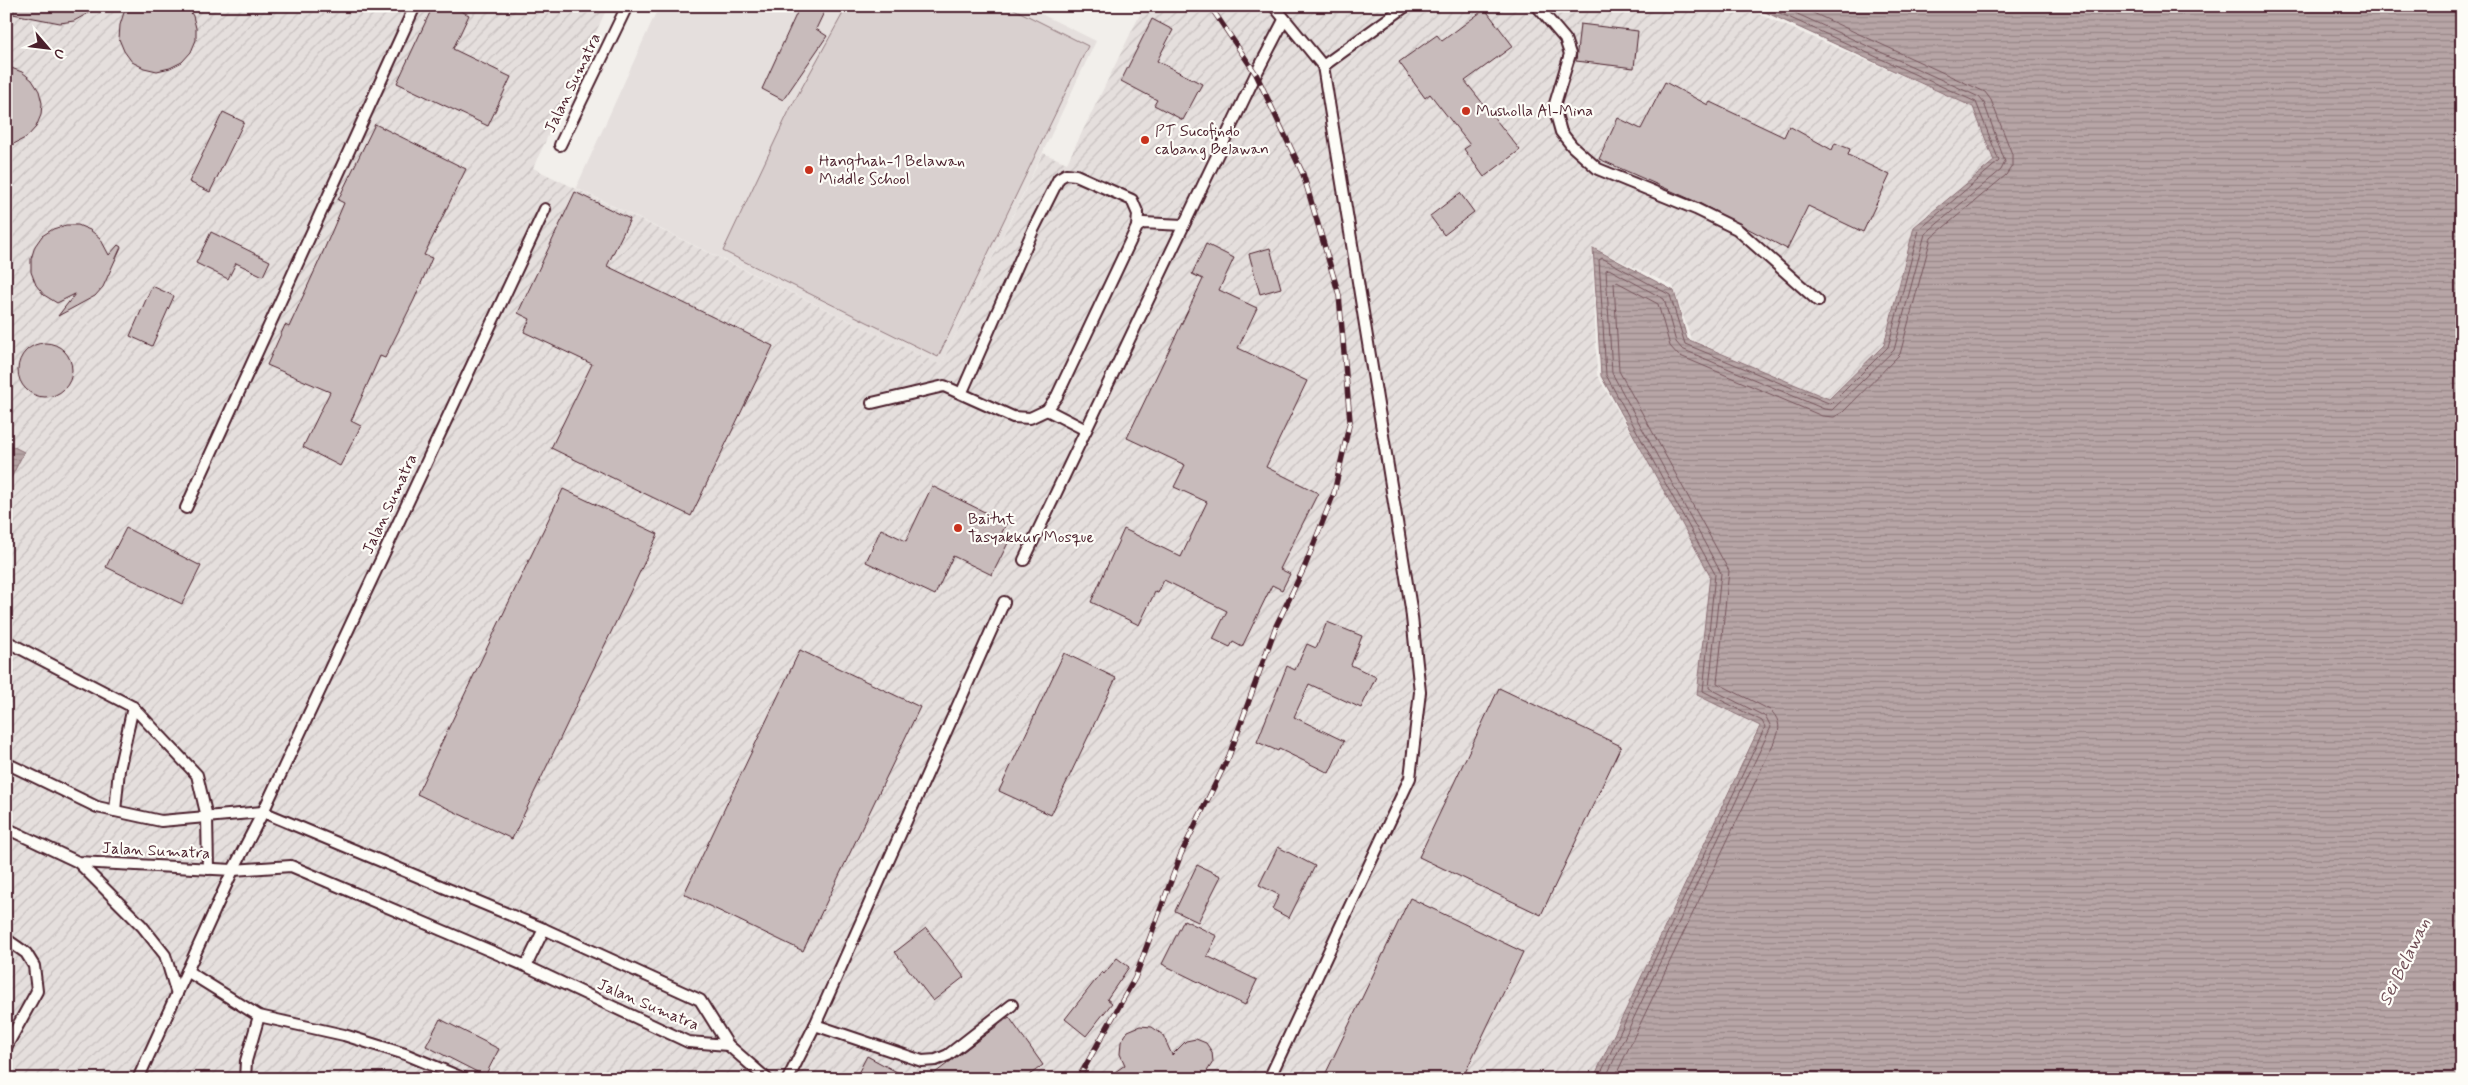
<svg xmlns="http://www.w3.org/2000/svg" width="2468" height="1085" viewBox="0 0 2468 1085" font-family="Mynerve,sans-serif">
<defs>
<pattern id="industrial-furrows" width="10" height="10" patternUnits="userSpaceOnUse" patternTransform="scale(1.25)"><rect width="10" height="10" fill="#e5dfdd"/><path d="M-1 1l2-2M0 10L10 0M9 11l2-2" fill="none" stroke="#c6bfbe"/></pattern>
<pattern id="water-rules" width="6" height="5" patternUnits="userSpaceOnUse" patternTransform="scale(1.25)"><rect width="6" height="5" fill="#b7a5a6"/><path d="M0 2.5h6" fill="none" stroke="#978687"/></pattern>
</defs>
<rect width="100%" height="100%" fill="#f2efeb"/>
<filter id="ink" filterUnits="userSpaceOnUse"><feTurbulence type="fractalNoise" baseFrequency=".02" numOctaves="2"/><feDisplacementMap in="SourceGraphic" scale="10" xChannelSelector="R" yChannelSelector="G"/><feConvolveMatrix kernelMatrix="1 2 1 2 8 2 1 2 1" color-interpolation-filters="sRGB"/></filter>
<g filter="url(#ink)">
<!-- built -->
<path fill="#e5dfdd" d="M659,6H1025L1096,41L941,365L576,188Z"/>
<!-- industrial -->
<path fill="url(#industrial-furrows)" d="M6,6H608L533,168L941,365L1043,153L1067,163L1144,6H1746L1747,9L1974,107L1998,161L1916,226L1888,343L1833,403L1691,339L1673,286L1592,247L1597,375L1713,574L1697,696L1761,721L1593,1079H6Z"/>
<!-- park -->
<path fill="#d9d0cf" stroke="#92787d" d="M847,6H1008L1088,46L938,357L723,251L790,109Z"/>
<!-- water -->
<g fill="url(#water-rules)" stroke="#8b6f75">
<path d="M1752,6H2462V1079H1593L1760,726L1697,695L1710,575L1601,376L1593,248L1674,291L1687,339L1829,399L1884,345L1914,227L1994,161L1973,107Z"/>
<path d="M6,443L24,452L6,488Z"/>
</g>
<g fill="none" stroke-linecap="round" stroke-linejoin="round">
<!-- shore -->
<g stroke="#76555c" stroke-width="1">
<path d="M1598,1079L1765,727L1762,721L1703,691L1715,574L1606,375L1599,260L1602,258L1670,295L1685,344L1831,404L1888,347L1919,230L1999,161L1976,102L1764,6"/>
<path d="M1605,1079L1771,727L1766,717L1709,688L1721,573L1612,373L1606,270L1609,269L1664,299L1676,342L1682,349L1824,409L1832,410L1894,350L1925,234L2001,170L2005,162L1984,103L1979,97L1780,6"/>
<path d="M1614,1079L1777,736C1781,726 1778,717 1770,710L1717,683L1729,571L1619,371L1614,283L1617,282L1658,304L1670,346L1678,355L1822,416L1834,417L1843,412L1900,354L1931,238L2006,175L2012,166V154L1991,100L1985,92L1798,6"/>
</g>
</g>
<!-- building -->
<g fill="#c8bbbb" stroke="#4a1f2b">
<path d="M14,6H101L74,21L60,23L13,14Z"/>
<path d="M126,6H187L193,16L196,28V40L191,52L182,62L170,68L157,71L144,68L132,62L124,51L119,39L120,25Z"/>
<path d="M433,6H451L469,15L453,49L511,77L488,126L397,83Z"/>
<path d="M800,6H827L816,29L827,36L783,100L762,89Z"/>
<path d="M1485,9L1513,46L1465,81L1520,150L1484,177L1464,149L1470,145L1430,94L1425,98L1399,62L1437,35L1442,41Z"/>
<path d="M1152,19L1173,30L1157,61L1202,84L1183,120L1154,105L1157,100L1121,81Z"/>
<path d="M1580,24L1638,31L1634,68L1576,61Z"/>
<path d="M6,66L22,72L32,80L39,91L42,103L41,115L36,127L27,137L6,148Z"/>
<path d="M1665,82L1708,105L1710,102L1784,137L1789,126L1832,150L1835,143L1850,149L1848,155L1890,175L1863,232L1808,206L1787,249L1699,203L1599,159L1618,118L1641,129Z"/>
<path d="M223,112L244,122L210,192L189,182Z"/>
<path d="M375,124L466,169L424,255L432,258L414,300L385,358L380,356L351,421L361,426L340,466L303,447L330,392L267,365L285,325L289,327L320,259L344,203L338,200Z"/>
<path d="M575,192L630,219L607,266L773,346L691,516L551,448L592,364L524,332L530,319L518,313Z"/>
<path d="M1460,193L1474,212L1444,235L1430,216Z"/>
<path d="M66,225H78L90,230L100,238L109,255L118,245L121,247L103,287L95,296L58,316L75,294L57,303L44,295L36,285L31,272V259L35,246L42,236L53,229Z"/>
<path d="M211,232L270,261L263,276L236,263L228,279L196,263Z"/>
<path d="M1206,244L1234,258L1219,290L1257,308L1238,348L1307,381L1266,467L1318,493L1280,569L1290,574L1282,590L1272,585L1242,647L1233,642L1230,647L1213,639L1227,611L1164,580L1158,593L1155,592L1139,625L1091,602L1124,529L1181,557L1207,502L1174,487L1185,465L1127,438L1203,279L1192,274Z"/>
<path d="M1270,248L1281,288L1260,294L1249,254Z"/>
<path d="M152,286L174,296L152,346L130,336Z"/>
<circle cx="45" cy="370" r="27"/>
<path d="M932,486L1007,523L1000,536L1009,541L992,575L953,556L935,595L866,562L881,529L906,541Z"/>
<path d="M563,489L658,534L512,839L417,794Z"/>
<path d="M126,528L201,566L182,604L106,567Z"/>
<path d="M1327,622L1362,636L1351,665L1376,677L1361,708L1309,684L1294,717L1344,741L1329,773L1279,749L1278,751L1257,742L1287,666L1295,670L1307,644L1316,648Z"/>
<path d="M800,650L920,707L803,951L684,894Z"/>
<path d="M1064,653L1116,678L1051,815L999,791Z"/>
<path d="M1499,688L1621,746L1541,915L1419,857Z"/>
<path d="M1278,847L1315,866L1289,918L1272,909L1279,895L1259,885Z"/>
<path d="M1197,865L1221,876L1198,922L1175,911Z"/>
<path d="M1410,898L1523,952L1462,1079H1323Z"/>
<path d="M1184,920L1217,936L1207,956L1257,980L1245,1005L1162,964Z"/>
<path d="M926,928L964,977L933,1001L895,952Z"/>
<path d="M1117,958L1129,967L1107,999L1112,1003L1086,1036L1065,1019L1102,972L1104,974Z"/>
<path d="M1009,1017L1043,1065L1024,1079H927Z"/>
<path d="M440,1019L499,1049L485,1076L426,1046Z"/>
<path d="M1140,1026L1152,1027L1163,1035L1172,1055L1186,1041L1196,1039L1206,1043L1212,1052L1213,1062L1202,1079H1105L1125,1065L1120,1054L1121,1042L1128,1031Z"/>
<path d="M867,1056L910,1079H855Z"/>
</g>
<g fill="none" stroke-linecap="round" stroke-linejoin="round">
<defs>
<g id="service">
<path d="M1537,6L1565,39L1570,54L1554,107L1561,132L1572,146L1598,169L1696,209L1737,229L1818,301"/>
<path d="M1323,66L1406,6"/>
<path d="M560,145L627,6"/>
<path d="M962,392L1034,228L1059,178L1066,174L1076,175L1132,200L1138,214L1137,227"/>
<path d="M872,403L944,386L1013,417L1030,418L1047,410L1057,396L1137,227L1143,223L1183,225"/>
<path d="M1047,410L1086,430"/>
<path d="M186,508L415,6"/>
<path d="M1024,560L1256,74L1284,20"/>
<path d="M6,641L133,707L197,775L207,817L208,869"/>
<path d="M6,763L97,807L161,821L263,812L544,929L700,1000L728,1045L767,1079"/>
<path d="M115,811L119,770L133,707"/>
<path d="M6,828L78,862L233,870L291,866L526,966L688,1042L728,1045"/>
<path d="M78,862L142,926L165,955L177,994"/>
<path d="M6,939L26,953L34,966L37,991L6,1047"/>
<path d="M526,966L544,929"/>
<path d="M187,971L259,1016L344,1035L405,1054L465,1079"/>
<path d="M815,1025L922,1061L936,1060L948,1055L1012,1005"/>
<path d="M138,1079L233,870L263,812L545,209"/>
<path d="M245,1079L246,1061L259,1016"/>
<path d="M788,1079L815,1025L1004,602"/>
<path d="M1269,1079L1410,778L1420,692L1411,608L1323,66L1274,6"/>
</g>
</defs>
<!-- service casing -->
<use href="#service" stroke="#4a1f2b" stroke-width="14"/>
<!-- service -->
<use href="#service" stroke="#fdfcf7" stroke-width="10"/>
<defs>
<path id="rail" d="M1078,1079L1135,978L1181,854L1229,756L1276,626L1305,566L1334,493L1350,421L1339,295L1303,174L1256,74L1210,6"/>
</defs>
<!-- rail casing -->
<use href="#rail" stroke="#4a1f2b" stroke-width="5.5"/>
<!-- rail -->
<use href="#rail" stroke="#fdfcf7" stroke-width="4" stroke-dasharray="11" stroke-linecap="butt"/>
</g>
</g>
<!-- markers -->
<g fill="#c8321e" stroke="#fdfcf7" stroke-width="2">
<circle cx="1466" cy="111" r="5"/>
<circle cx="1145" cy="140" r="5"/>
<circle cx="809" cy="170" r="5"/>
<circle cx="958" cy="528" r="5"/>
</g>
<g text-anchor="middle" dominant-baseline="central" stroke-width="4.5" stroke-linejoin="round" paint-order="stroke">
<!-- street labels -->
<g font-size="16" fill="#4a1f2b" stroke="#fdfcf7">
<text transform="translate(573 83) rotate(-64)">Jalan Sumatra</text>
<text transform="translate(390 504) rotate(-65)">Jalan Sumatra</text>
<text transform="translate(156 851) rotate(3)">Jalan Sumatra</text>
<text transform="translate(648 1005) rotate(23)">Jalan Sumatra</text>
</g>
<!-- poi labels -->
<g font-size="16" fill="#4a1f2b" stroke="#fdfcf7" text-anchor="start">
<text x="1476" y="111">Musholla Al-Mina</text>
<text x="1155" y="131">PT Sucofindo<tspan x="1155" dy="18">cabang Belawan</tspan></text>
<text x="819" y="161">Hangtuah-1 Belawan<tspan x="819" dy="18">Middle School</tspan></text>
<text x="968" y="519">Baitut<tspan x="968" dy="18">Tasyakkur Mosque</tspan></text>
</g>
<!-- water labels -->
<g font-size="18" font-style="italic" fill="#704e56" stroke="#fdfcf7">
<text transform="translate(2405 962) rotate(-64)">Sei Belawan</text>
</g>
</g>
<!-- margin -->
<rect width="2468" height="1085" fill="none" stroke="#fdfcf7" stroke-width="25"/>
<rect x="12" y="12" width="2443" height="1060" fill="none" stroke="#4a1f2b" stroke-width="2" filter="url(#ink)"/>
<!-- north arrow -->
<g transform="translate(48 48) rotate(118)" stroke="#fdfcf7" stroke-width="4" paint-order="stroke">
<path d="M0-4L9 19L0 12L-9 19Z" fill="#4a1f2b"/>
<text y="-8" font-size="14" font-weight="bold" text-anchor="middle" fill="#4a1f2b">U</text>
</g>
</svg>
